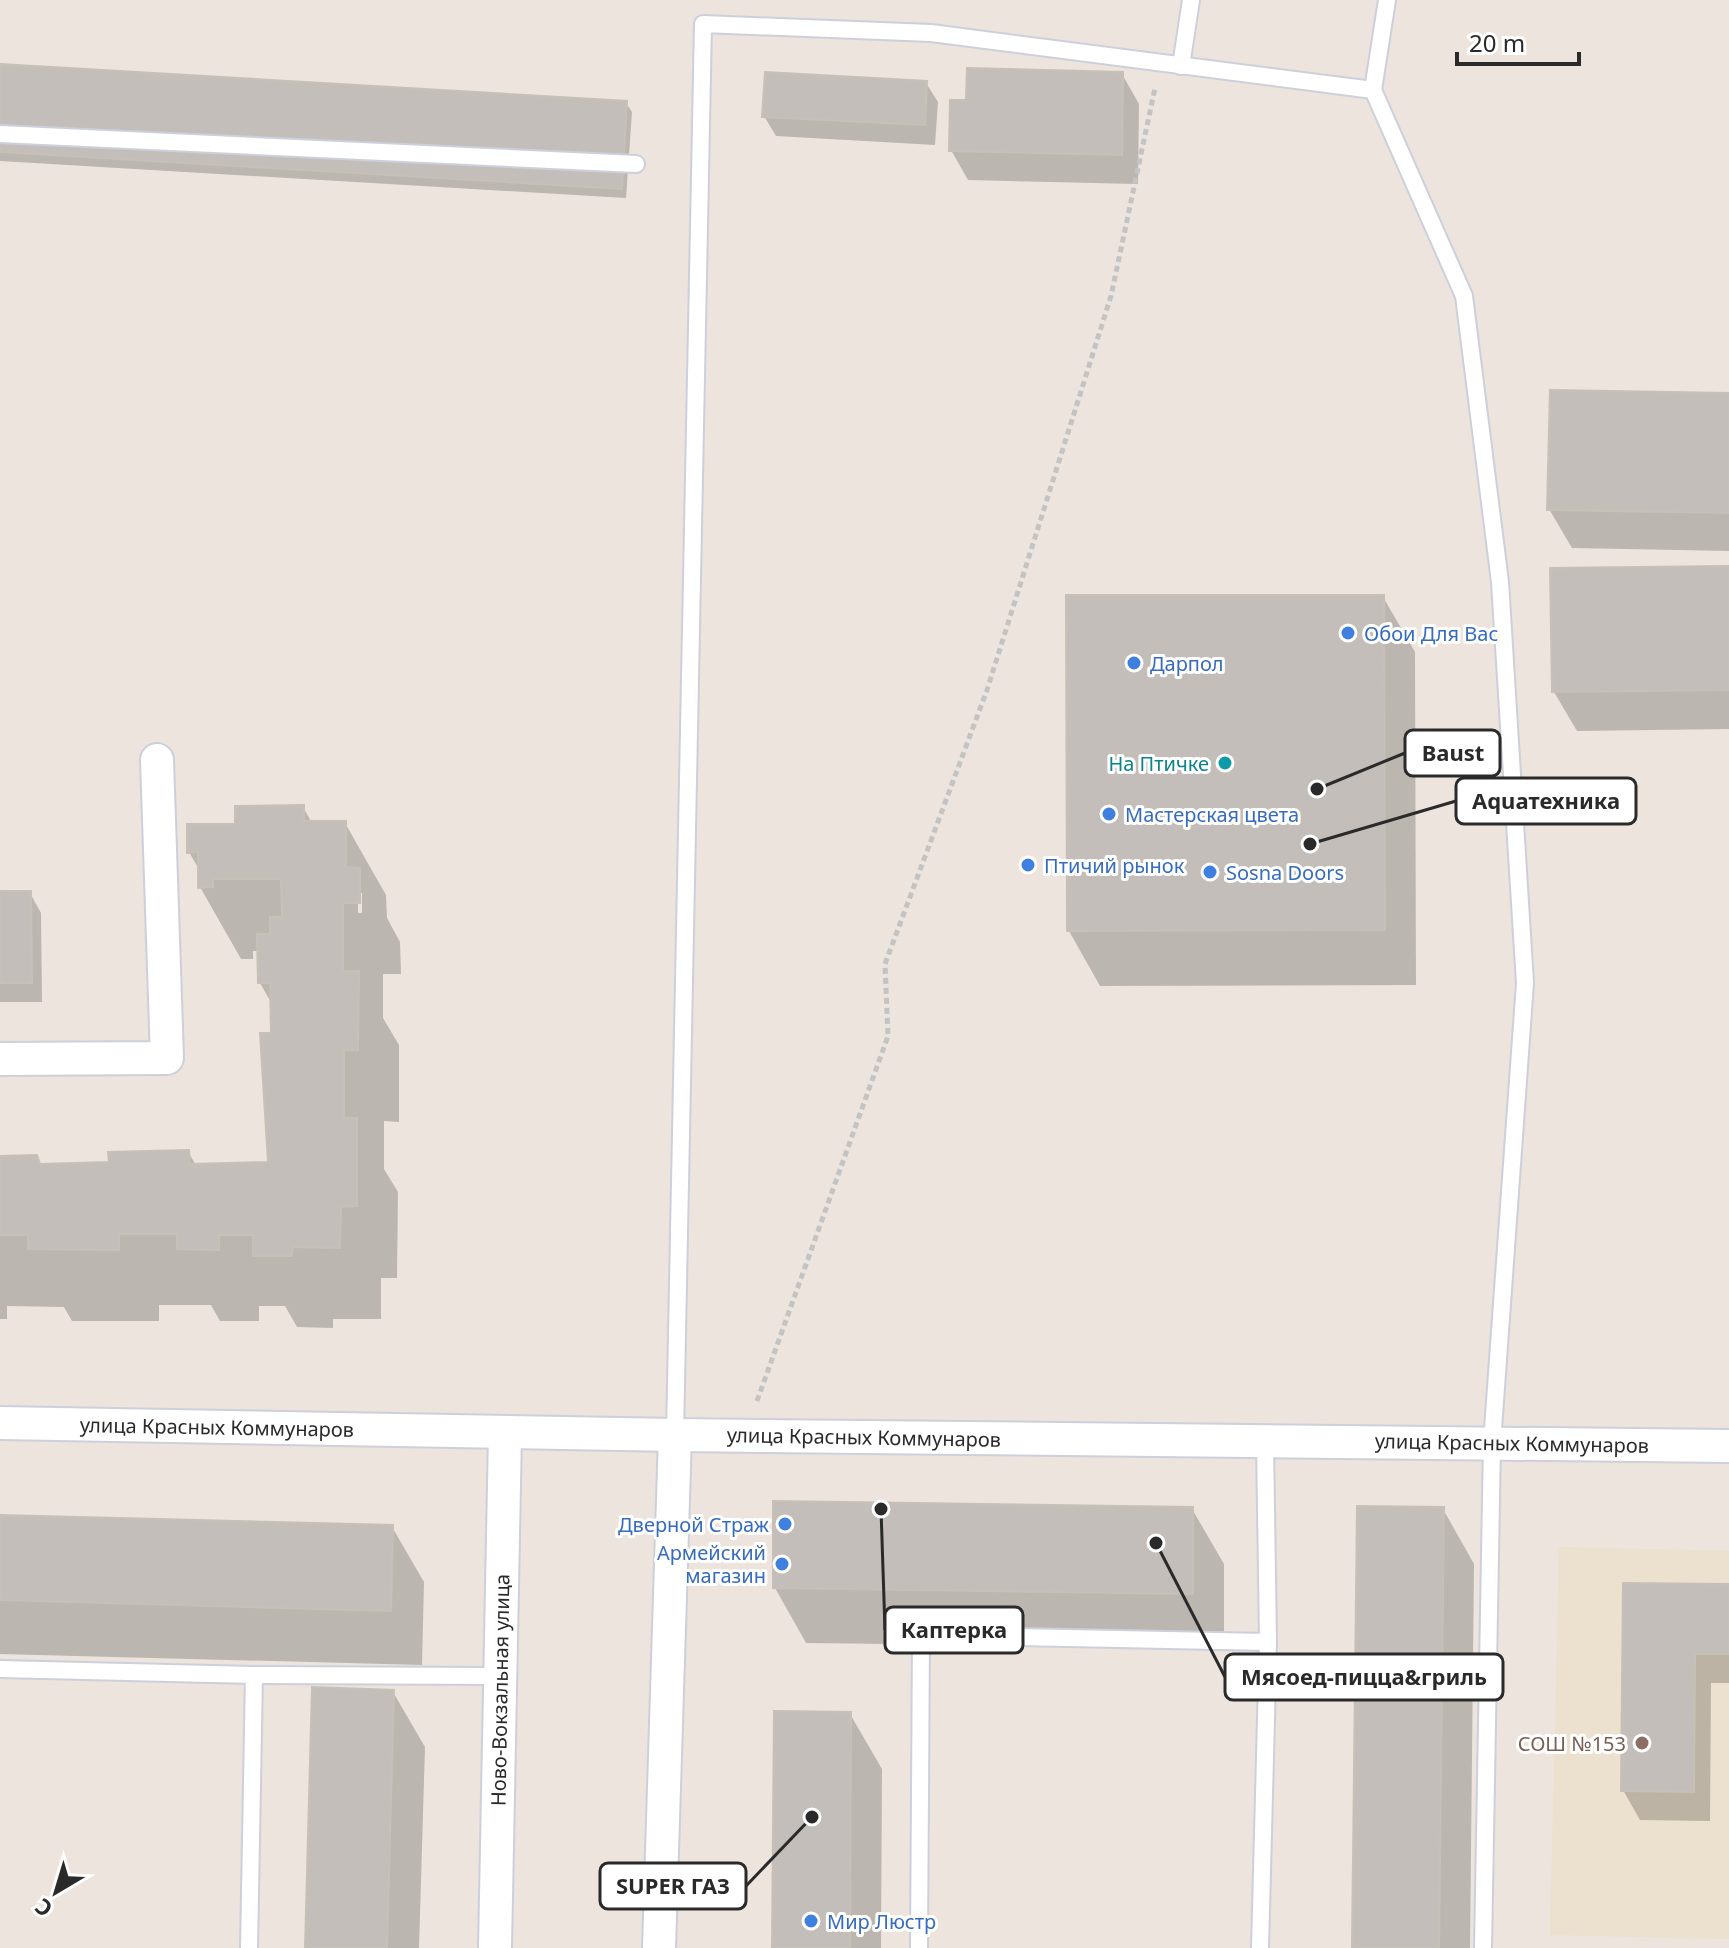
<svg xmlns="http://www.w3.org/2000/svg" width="1729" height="1948" viewBox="0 0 1729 1948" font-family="'Noto Sans',sans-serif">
<rect width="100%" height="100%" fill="#ece4dd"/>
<!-- education -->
<path fill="#ece0ce" d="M1559,1547L1729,1551V1939L1550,1935Z"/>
<!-- shadow -->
<g fill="#0003" fill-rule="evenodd">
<path d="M0,66L626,103L632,112L626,198L0,161Z"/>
<path d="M1122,74L1139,104L1138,184L968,180L951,150L968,102Z"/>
<path d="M926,83L938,102L935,145L776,136L764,116Z"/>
<path d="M1729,395V551L1572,548L1549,509Z"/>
<path d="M1729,568V729L1577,731L1554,692Z"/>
<path d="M1383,597L1415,652L1416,985L1100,986L1069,931Z"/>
<path d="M303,807L312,823H345L386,895L387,918L400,942L401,974H383V1018L399,1045V1122L384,1121V1169L398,1192L397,1278H381V1319H333V1328L297,1327L285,1306H259V1321H220L211,1305H159V1321H72L64,1307L7,1306V1319H0V1158L36,1157L41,1166L111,1164L188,1152L196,1165L270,1164L272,1004L260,983L259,951H253V959H241L200,887V871L189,852L237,826ZM358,893H362V913H358Z"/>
<path d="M0,893H30L41,913L42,1002H0Z"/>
<path d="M1192,1509L1224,1564V1648L806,1643L775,1588Z"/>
<path d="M1443,1509L1474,1564L1470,1948H1354Z"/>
<path d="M0,1517L392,1527L424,1582L422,1665L0,1654Z"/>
<path d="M1729,1586V1683H1711L1710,1821L1640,1820L1623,1790Z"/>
<path d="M393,1692L425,1747L419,1948H307Z"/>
<path d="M850,1714L882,1769L881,1948H774Z"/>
</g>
<!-- building -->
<g fill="#c4beba" stroke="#c7c0b7" stroke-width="2">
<path d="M0,64L627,101L622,189L0,152Z"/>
<path d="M967,68L1123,72L1122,155L949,151L950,100H966Z"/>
<path d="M765,72L927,81L925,125L762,117Z"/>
<path d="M1550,390L1729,393V513L1547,510Z"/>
<path d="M1729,566V690L1552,692L1550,568Z"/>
<path d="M1066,595H1384L1385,930L1067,931Z"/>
<path d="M304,805V821H346V867L360,868V903H343V971H359L358,1050H344V1118H357V1206L341,1207L340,1248L293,1247L292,1256H253V1235H219V1250L177,1249V1234H119V1250L28,1249V1235H0V1156L37,1155L40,1164L109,1162L108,1152L189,1150L190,1164L268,1162L260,1033H271L270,983H258L257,934H270V917H282L281,879H213V887L198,888V852L187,853V824H235V806Z"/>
<path d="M0,891H31L32,983H0Z"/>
<path d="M773,1501L1193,1507V1594L773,1588Z"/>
<path d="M1357,1506L1444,1507L1439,1948H1352Z"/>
<path d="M0,1515L393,1525L391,1611L0,1600Z"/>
<path d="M1623,1583L1729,1584V1654H1695L1694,1792L1621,1791Z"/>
<path d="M312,1687L394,1690L387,1948H305Z"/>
<path d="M774,1711L851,1712L850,1948H772Z"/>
</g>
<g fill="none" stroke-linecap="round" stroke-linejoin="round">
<defs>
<g id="lane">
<path d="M1181,66L1191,0"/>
<path d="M1373,90L1387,0"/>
<path d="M0,134L636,164"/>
<path d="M675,1435L703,24L931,33L1373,90L1464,296L1500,582L1525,983L1492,1443L1483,1948"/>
<path d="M0,1669L254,1675L249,1948"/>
<path d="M254,1675L500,1676"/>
<path d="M919,1948L921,1635L1268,1642L1265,1441"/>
<path d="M1260,1948L1268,1642"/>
</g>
<g id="street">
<path d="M0,1059L167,1058L157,760"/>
<path d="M0,1423L675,1435L1729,1446"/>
<path d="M495,1948L505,1433"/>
<path d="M659,1948L675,1435"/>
</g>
</defs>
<!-- lane casing -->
<use href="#lane" stroke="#ccd0db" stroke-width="20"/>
<!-- street casing -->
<use href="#street" stroke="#ccd0db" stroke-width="36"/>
<!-- path -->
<path stroke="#c3c3c3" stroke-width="5" stroke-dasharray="6 4" stroke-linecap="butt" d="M757,1401L888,1036L885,964L987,690L1111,296L1155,88"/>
<!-- lane -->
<use href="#lane" stroke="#fff" stroke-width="16"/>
<!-- street -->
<use href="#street" stroke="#fff" stroke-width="32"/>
</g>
<!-- markers -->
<g fill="#3f7fe0" stroke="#fff" stroke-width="3">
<circle cx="1348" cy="633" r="8"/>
<circle cx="1134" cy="663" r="8"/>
<circle cx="1109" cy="814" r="8"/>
<circle cx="1028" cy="865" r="8"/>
<circle cx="1210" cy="872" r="8"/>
<circle cx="785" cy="1524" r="8"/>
<circle cx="782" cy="1564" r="8"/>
<circle cx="811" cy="1921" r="8"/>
</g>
<circle fill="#0f9aa8" stroke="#fff" stroke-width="3" cx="1225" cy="763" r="8"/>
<circle fill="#8d6e63" stroke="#fff" stroke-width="3" cx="1642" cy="1743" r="8"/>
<g text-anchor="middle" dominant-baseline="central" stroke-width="6" stroke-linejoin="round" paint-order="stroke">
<!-- shop labels -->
<g font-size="20" fill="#366cbe" stroke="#fff" text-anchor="start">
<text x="1364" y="633">Обои Для Вас</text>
<text x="1150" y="663">Дарпол</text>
<text x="1125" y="814">Мастерская цвета</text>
<text x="1044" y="865">Птичий рынок</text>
<text x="1226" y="872">Sosna Doors</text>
<text x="769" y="1524" text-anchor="end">Дверной Страж</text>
<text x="766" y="1552" text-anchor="end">Армейский<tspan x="766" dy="23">магазин</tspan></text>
<text x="827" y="1921">Мир Люстр</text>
</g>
<!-- culture labels -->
<g font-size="20" fill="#0d838f" stroke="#fff" text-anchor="end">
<text x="1209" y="763">На Птичке</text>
</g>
<!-- street labels -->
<g font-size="20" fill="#2a2a2a" stroke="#fff">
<text transform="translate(217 1427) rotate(1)">улица Красных Коммунаров</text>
<text transform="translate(864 1437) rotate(1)">улица Красных Коммунаров</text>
<text transform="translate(1512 1443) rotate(1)">улица Красных Коммунаров</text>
<text transform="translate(500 1690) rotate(-89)">Ново-Вокзальная улица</text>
</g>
<!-- education labels -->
<g font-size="20" fill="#785e54" stroke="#fff" text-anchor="end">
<text x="1626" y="1743">СОШ №153</text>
</g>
</g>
<!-- callouts -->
<path fill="none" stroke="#2a2a2a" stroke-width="3" d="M1317 789L1405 753M1310 844L1456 801M881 1509L885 1630M1156 1543L1225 1677M812 1817L746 1886"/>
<g fill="#2a2a2a" stroke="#fff" stroke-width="3">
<circle cx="1317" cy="789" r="8"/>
<circle cx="1310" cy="844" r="8"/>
<circle cx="881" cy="1509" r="8"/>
<circle cx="1156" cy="1543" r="8"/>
<circle cx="812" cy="1817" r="8"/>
</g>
<g fill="#fff" stroke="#2a2a2a" stroke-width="3">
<rect x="1405" y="730" width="95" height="46" rx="8"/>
<rect x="1456" y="778" width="180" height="46" rx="8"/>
<rect x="885" y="1607" width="138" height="46" rx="8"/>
<rect x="1225" y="1654" width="278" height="46" rx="8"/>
<rect x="600" y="1863" width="146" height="46" rx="8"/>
</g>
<g font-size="22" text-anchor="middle" font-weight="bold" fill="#2a2a2a">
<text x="1453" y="761">Baust</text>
<text x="1546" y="809">Aquaтехника</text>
<text x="954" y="1638">Каптерка</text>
<text x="1364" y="1685">Мясоед-пицца&amp;гриль</text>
<text x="673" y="1894">SUPER ГАЗ</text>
</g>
<!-- north arrow -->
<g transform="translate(56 1892) rotate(218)" stroke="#ffffff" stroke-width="6" paint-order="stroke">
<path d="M0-6L14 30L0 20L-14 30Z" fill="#2a2a2a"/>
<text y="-12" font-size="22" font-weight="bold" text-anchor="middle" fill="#2a2a2a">С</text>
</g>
<!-- scale -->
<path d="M1457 52v12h122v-12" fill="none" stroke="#2a2a2a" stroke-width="4"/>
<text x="1469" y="52" font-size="24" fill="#2a2a2a" stroke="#ffffff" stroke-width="6" paint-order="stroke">20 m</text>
</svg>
